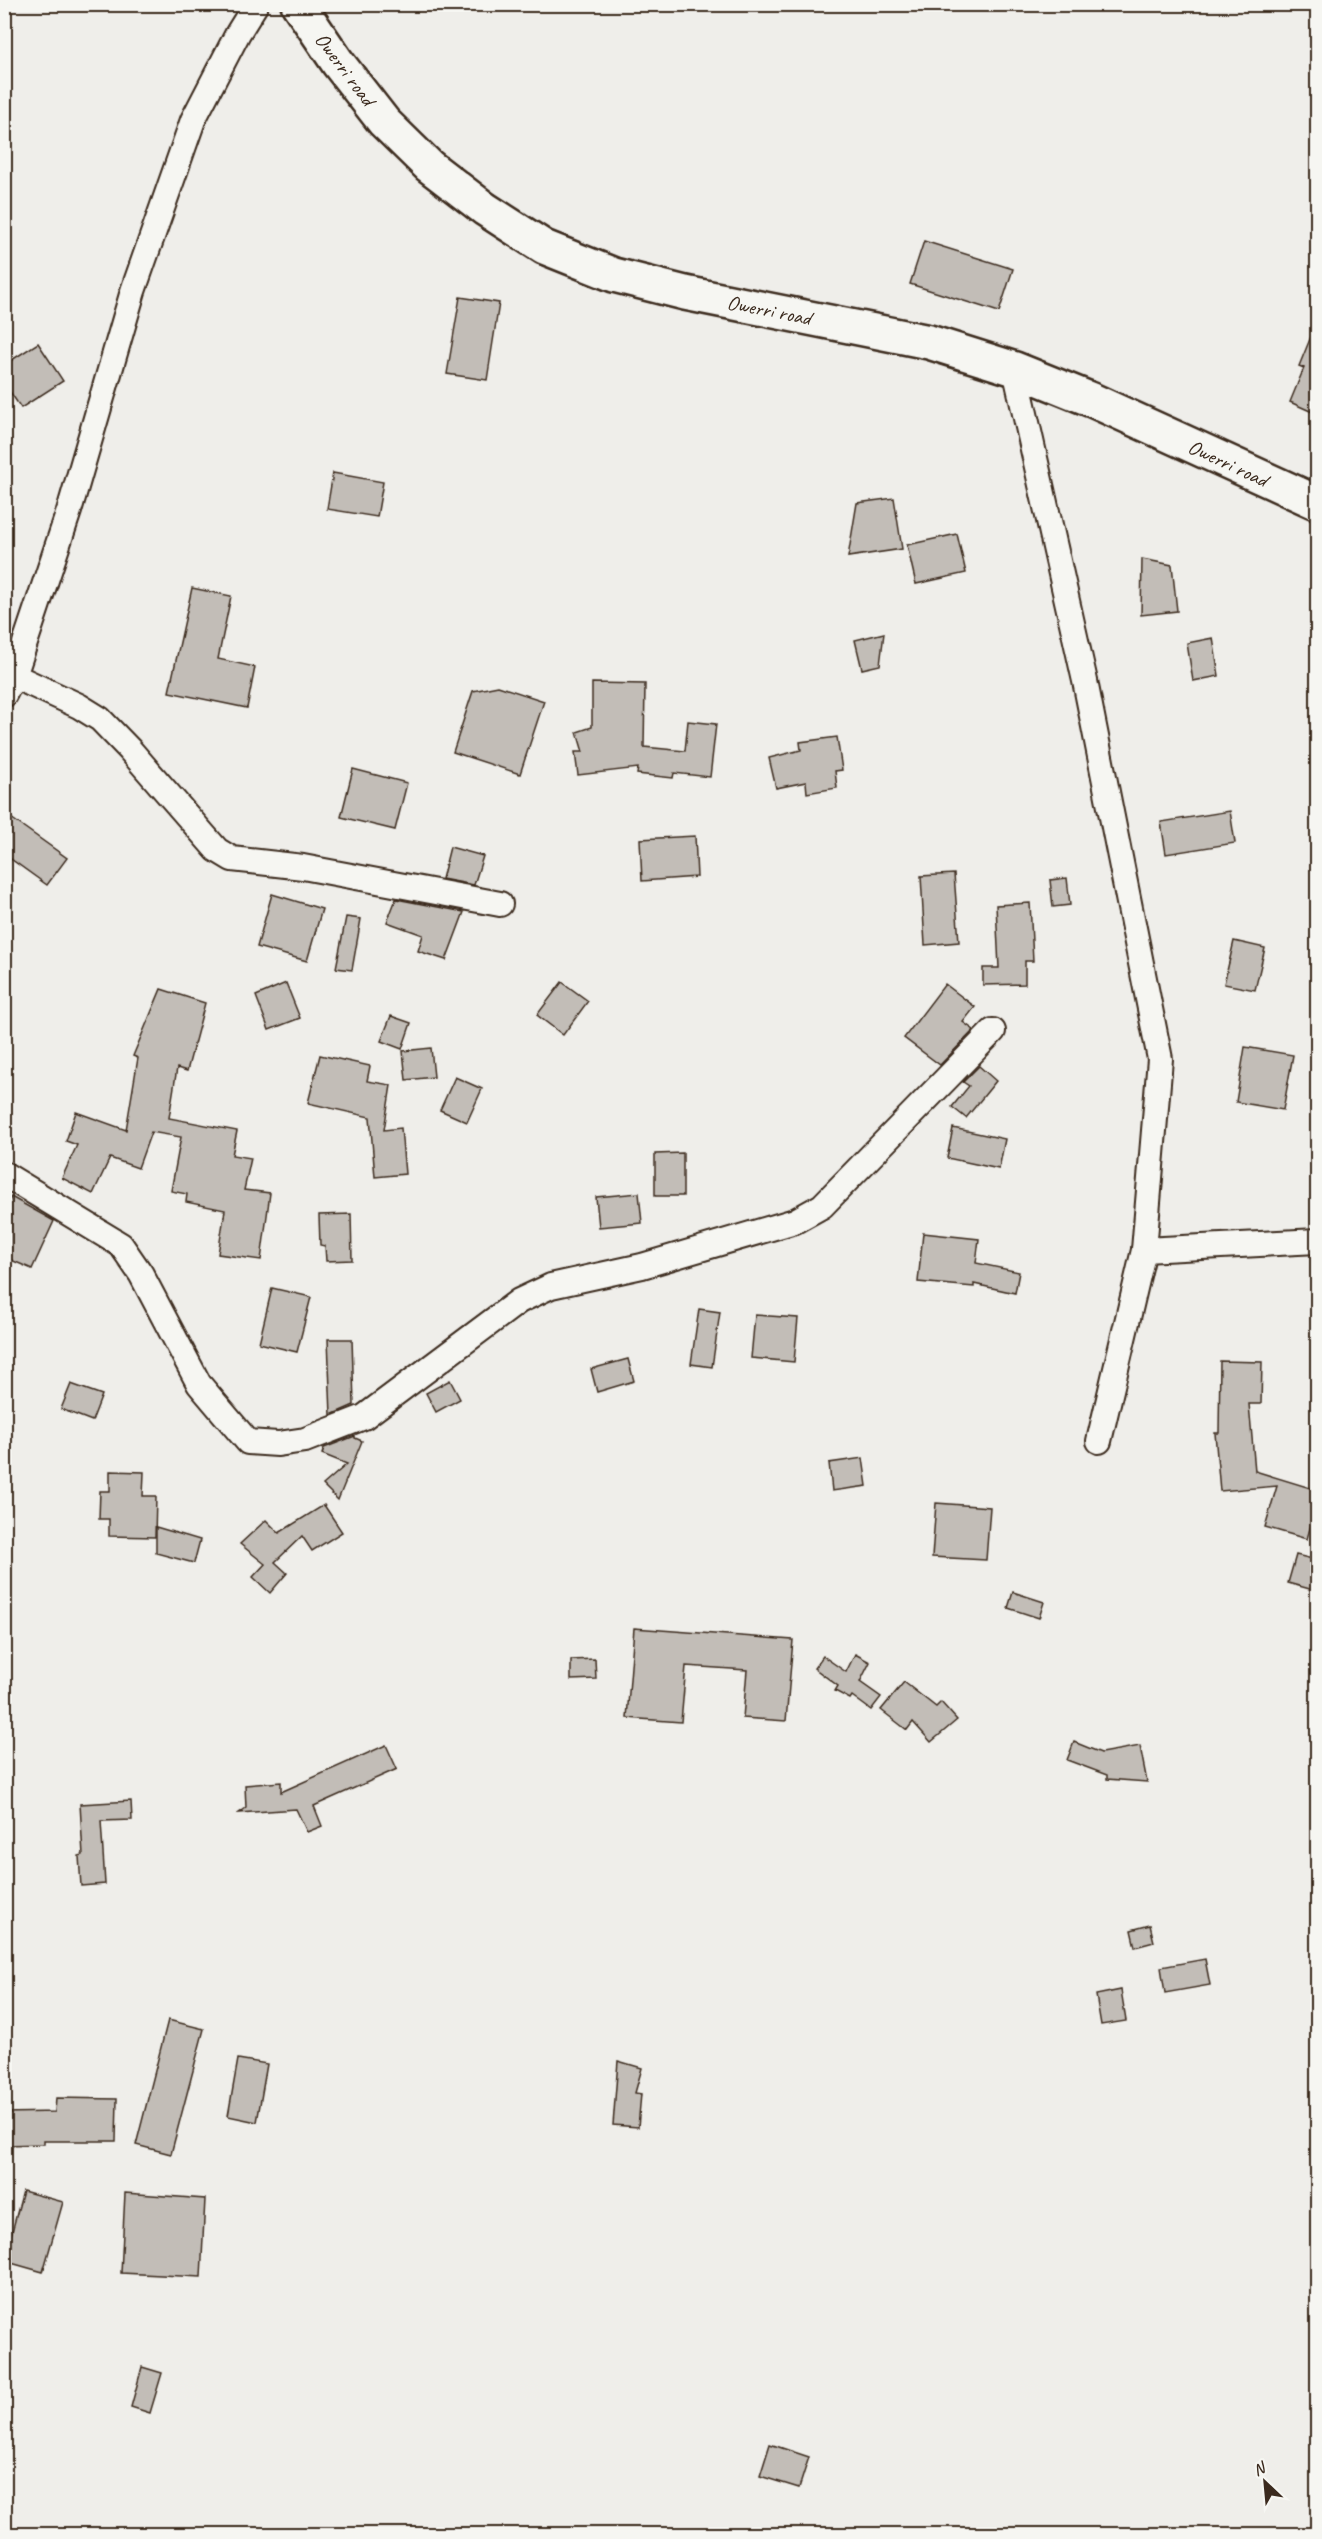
<svg xmlns="http://www.w3.org/2000/svg" width="1322" height="2539" viewBox="0 0 1322 2539" font-family="Caveat,sans-serif">
<rect width="100%" height="100%" fill="#efeeea"/>
<filter id="ink" filterUnits="userSpaceOnUse"><feTurbulence type="fractalNoise" baseFrequency=".0167" numOctaves="2"/><feDisplacementMap in="SourceGraphic" scale="12" xChannelSelector="R" yChannelSelector="G"/><feConvolveMatrix kernelMatrix="1 2 1 2 8 2 1 2 1" color-interpolation-filters="sRGB"/></filter>
<g filter="url(#ink)">
<!-- building -->
<g fill="#c2bdb7" stroke="#3b2a1e" stroke-width="1.5">
<path d="M924,241L1013,269L999,312L910,284Z"/>
<path d="M460,297L499,303L487,380L447,374Z"/>
<path d="M1317,322V414L1290,402L1304,368L1299,366Z"/>
<path d="M38,343L63,381L21,408L4,383V365Z"/>
<path d="M333,473L383,482L377,517L327,509Z"/>
<path d="M894,498L902,549L848,557L857,503Z"/>
<path d="M957,534L966,573L916,584L907,545Z"/>
<path d="M1142,559L1172,565L1177,611L1141,615Z"/>
<path d="M192,588L231,596L218,659L255,667L247,708L169,692Z"/>
<path d="M884,633L880,665L862,669L855,640Z"/>
<path d="M1213,638L1219,676L1193,681L1187,643Z"/>
<path d="M592,683L645,684L644,747L685,751L688,721L716,724L710,777L674,773L673,778L637,774L638,768L578,775L575,752H583L577,732L592,727Z"/>
<path d="M498,686L544,701L520,774L453,752L473,691Z"/>
<path d="M837,737L842,770L835,771L837,788L807,793L806,782L776,788L769,758L801,750L800,742Z"/>
<path d="M353,769L407,783L395,830L341,817Z"/>
<path d="M1230,811L1235,843L1166,854L1161,822Z"/>
<path d="M4,813L67,858L47,885L4,854Z"/>
<path d="M695,836L697,877L642,881L640,839Z"/>
<path d="M450,847L483,856L474,885L442,879Z"/>
<path d="M954,874L959,942L925,945L921,876Z"/>
<path d="M1067,878L1070,905L1053,907L1050,880Z"/>
<path d="M272,894L322,909L307,961L257,947Z"/>
<path d="M396,899L464,912L446,960L418,951L423,935L387,922Z"/>
<path d="M1030,903L1033,961H1025V984L983,985V968H999L996,905Z"/>
<path d="M346,917L361,919L352,970L336,968Z"/>
<path d="M1234,941L1265,948L1255,990L1224,984Z"/>
<path d="M562,982L588,1001L563,1035L537,1015Z"/>
<path d="M286,983L300,1018L269,1030L256,996Z"/>
<path d="M945,984L975,1007L963,1022L974,1030L940,1065L904,1038Z"/>
<path d="M161,989L205,1003L187,1071L177,1068L169,1118L237,1131L232,1155L251,1158L244,1190L270,1193L261,1260L218,1254L225,1210L186,1202L187,1194L171,1191L181,1137L151,1132L138,1168L110,1158L93,1194L62,1178L77,1145L66,1141L76,1112L126,1130L138,1058L133,1056Z"/>
<path d="M391,1016L411,1023L402,1049L381,1041Z"/>
<path d="M1245,1047L1293,1055L1283,1110L1236,1102Z"/>
<path d="M431,1048L434,1077L406,1080L403,1051Z"/>
<path d="M320,1055L370,1066L367,1081L391,1085L384,1130L401,1128L405,1174L375,1177L370,1117L308,1103Z"/>
<path d="M979,1066L996,1081L966,1118L952,1107L969,1086L963,1082Z"/>
<path d="M455,1077L482,1089L467,1122L440,1110Z"/>
<path d="M953,1128L1005,1139L999,1169L947,1158Z"/>
<path d="M683,1153V1196H655V1154Z"/>
<path d="M639,1193L642,1223L599,1227L596,1197Z"/>
<path d="M11,1197L54,1221L32,1269L4,1257V1211Z"/>
<path d="M351,1214L352,1260L326,1261L325,1246L320,1245L319,1215Z"/>
<path d="M923,1233L979,1239L976,1263L1019,1272L1015,1293L974,1284V1287L918,1282Z"/>
<path d="M272,1288L311,1297L297,1352L259,1343Z"/>
<path d="M699,1309L720,1312L712,1367L691,1364Z"/>
<path d="M755,1315L798,1318L794,1362L751,1358Z"/>
<path d="M328,1339H352L354,1405L331,1415Z"/>
<path d="M628,1359L634,1381L597,1392L591,1369Z"/>
<path d="M1220,1361L1262,1362L1261,1404H1249L1255,1471L1317,1490V1504L1307,1539L1265,1527L1277,1486L1220,1491L1215,1433H1219Z"/>
<path d="M450,1380L460,1399L436,1412L426,1393Z"/>
<path d="M71,1384L102,1395L92,1421L61,1409Z"/>
<path d="M355,1436V1438L362,1441L338,1500L323,1485L347,1464L322,1454L324,1448Z"/>
<path d="M863,1458L867,1486L832,1491L829,1463Z"/>
<path d="M110,1471L144,1472L143,1496H156L155,1537L109,1536V1519H99L100,1491H110Z"/>
<path d="M936,1503L990,1507L986,1560L932,1557Z"/>
<path d="M324,1505L342,1532L312,1551L302,1536L275,1562L287,1573L270,1593L253,1577L265,1564L240,1544L266,1520L279,1533Z"/>
<path d="M156,1527L200,1540L194,1563L156,1553Z"/>
<path d="M1296,1555L1317,1560V1591L1288,1583Z"/>
<path d="M1013,1592L1044,1602L1039,1618L1008,1608Z"/>
<path d="M634,1628L793,1640L786,1721L743,1718L747,1670L686,1666L681,1722L627,1718Z"/>
<path d="M855,1654L870,1662L860,1682L881,1697L871,1710L852,1696L850,1699L835,1691L838,1686L814,1668L823,1656L846,1672Z"/>
<path d="M595,1659L596,1679L571,1680V1660Z"/>
<path d="M904,1682L936,1707L941,1702L957,1720L931,1742L913,1722L907,1730L881,1710Z"/>
<path d="M1074,1742L1101,1753L1140,1746L1147,1782L1107,1779V1775L1067,1760Z"/>
<path d="M386,1745L397,1769L314,1806L322,1826L307,1832L296,1809L239,1813L246,1808L245,1785L281,1782V1792Z"/>
<path d="M131,1801L132,1820L101,1821L105,1884L81,1886L79,1856L83,1855L80,1804Z"/>
<path d="M1150,1925L1154,1942L1135,1947L1131,1930Z"/>
<path d="M1205,1959L1210,1985L1165,1993L1161,1967Z"/>
<path d="M1121,1990L1126,2021L1101,2025L1096,1995Z"/>
<path d="M168,2020L204,2029L171,2154L136,2145Z"/>
<path d="M238,2059L267,2064L257,2122L228,2116Z"/>
<path d="M618,2061L642,2068L635,2093L641,2094L638,2127L613,2125Z"/>
<path d="M56,2098L117,2099L116,2141H44V2144L4,2145V2113L55,2112Z"/>
<path d="M23,2191L63,2202L43,2272L4,2261Z"/>
<path d="M125,2193L205,2199L201,2277L121,2273Z"/>
<path d="M142,2367L162,2373L150,2413L131,2407Z"/>
<path d="M770,2444L809,2457L799,2488L760,2476Z"/>
</g>
<g fill="none" stroke-linecap="round" stroke-linejoin="round">
<defs>
<g id="minor">
<path d="M1015,369L1085,681L1160,1059L1144,1250L1099,1441"/>
<path d="M14,676L79,706L100,719L130,750L217,850L232,859L303,867L500,904"/>
<path d="M4,695L14,676L69,511L133,291L193,120L238,33L256,4"/>
<path d="M4,1174L121,1245L141,1274L199,1384L248,1442L278,1444L305,1440L364,1417L519,1301L551,1286L642,1266L795,1221L822,1206L993,1031"/>
<path d="M1144,1250L1318,1241"/>
</g>
<path id="secondary" d="M298,4L338,63L384,122L429,166L485,209L544,247L614,275L685,293L929,342L1015,369L1092,400L1318,503"/>
</defs>
<!-- minor casing -->
<use href="#minor" stroke="#3b2a1e" stroke-width="28"/>
<!-- secondary casing -->
<use href="#secondary" stroke="#3b2a1e" stroke-width="38"/>
<!-- minor -->
<use href="#minor" stroke="#f6f6f2" stroke-width="24"/>
<!-- secondary -->
<use href="#secondary" stroke="#f6f6f2" stroke-width="33"/>
</g>
</g>
<g text-anchor="middle" dominant-baseline="central" stroke-width="4.5" stroke-linejoin="round" paint-order="stroke">
<!-- street labels -->
<g font-size="21" fill="#3b2a1e" stroke="#f6f6f2">
<text transform="translate(345 69) rotate(53)">Owerri road</text>
<text transform="translate(769 310) rotate(11)">Owerri road</text>
<text transform="translate(1228 463) rotate(25)">Owerri road</text>
</g>
</g>
<!-- margin -->
<rect width="1322" height="2539" fill="none" stroke="#f6f6f2" stroke-width="24"/>
<rect x="12" y="12" width="1298" height="2515" fill="none" stroke="#3b2a1e" stroke-width="2" filter="url(#ink)"/>
<!-- north arrow -->
<g transform="translate(1265 2482) rotate(334)" stroke="#f6f6f2" stroke-width="4.5" paint-order="stroke">
<path d="M0-4.5L10 22L0 15L-10 22Z" fill="#3b2a1e"/>
<text y="-9" font-size="16" font-weight="bold" text-anchor="middle" fill="#3b2a1e">N</text>
</g>
</svg>
